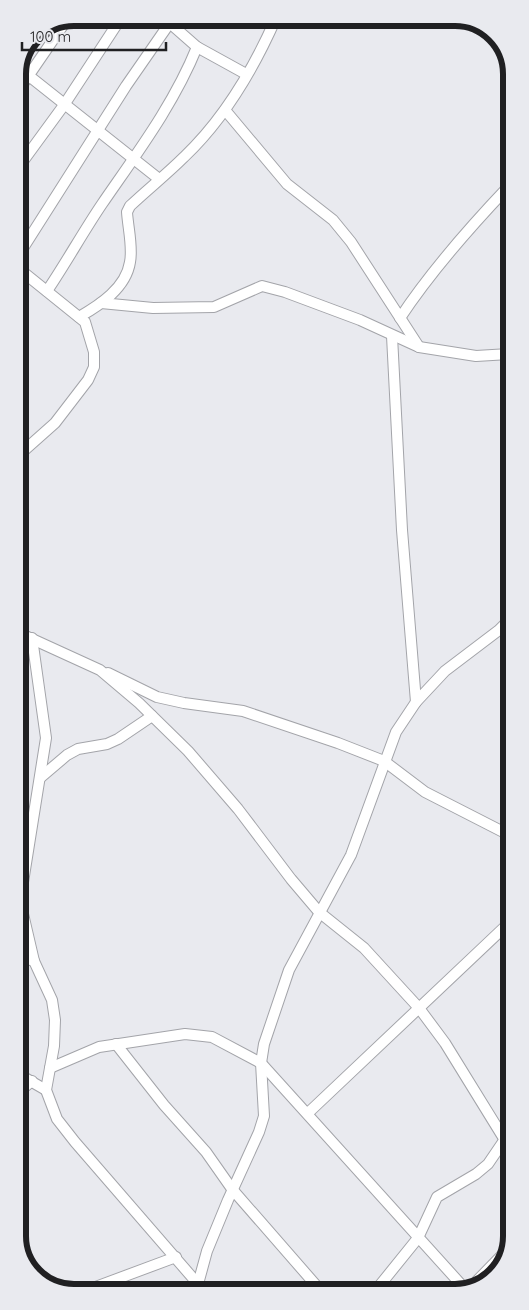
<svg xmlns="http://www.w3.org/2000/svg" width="529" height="1310" viewBox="0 0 529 1310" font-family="Quicksand,sans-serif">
<rect width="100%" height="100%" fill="#e9eaef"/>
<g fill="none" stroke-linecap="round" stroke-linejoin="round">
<defs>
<g id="minor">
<path d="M164,18L197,47L246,74"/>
<path d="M19,68L159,179"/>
<path d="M18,91L66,21"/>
<path d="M225,110L287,184L333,220L351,242L419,347"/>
<path d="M18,168L64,105L121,18"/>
<path d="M18,256L126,86L169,24"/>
<path d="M18,268L85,322L94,352V367L88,380L55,423L19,455"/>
<path d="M47,291C66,263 83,232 102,204C137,153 174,104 197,47"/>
<path d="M101,303L153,308L214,307L262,286L285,292L360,320L419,347L476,356L509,354"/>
<path d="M79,317C100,305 126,288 130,262C133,247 128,228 127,212L130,206C148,189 167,174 184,157C224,119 254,68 276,18"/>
<path d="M400,318C431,271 470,227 509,186"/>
<path d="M392,336L402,530L416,702"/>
<path d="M19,633L100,670L139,703L188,751L238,809L291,879L319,912L364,948L419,1008L445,1043L511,1150"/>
<path d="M32,638L46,738L20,901L34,961L52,1000L55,1020L54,1046L46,1090L57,1119L75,1142L198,1284L197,1288"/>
<path d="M108,673L157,697L184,703L243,711L338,743L384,761L425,792L511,836"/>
<path d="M40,778L67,755L78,749L107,744L118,739L152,716"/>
<path d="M20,957L34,961"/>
<path d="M116,1044L164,1105L206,1152L232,1189L321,1291"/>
<path d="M50,1068L99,1047L185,1034L212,1037L261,1063L466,1290"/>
<path d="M20,1075L46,1090"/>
<path d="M20,1091L32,1081"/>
<path d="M308,1113L511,921"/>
<path d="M376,1290L418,1238L437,1197L476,1174L488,1164L505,1139L511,1122"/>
<path d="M468,1290L507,1250"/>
<path d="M204,1291L198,1284L207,1251L228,1200L259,1132L264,1116L261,1063L264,1044L289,970L351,855L396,732L416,702L445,671L499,630L510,619"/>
<path d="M82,1292L176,1257"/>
</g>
</defs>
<!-- minor casing -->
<use href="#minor" stroke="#a3a4a9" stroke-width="12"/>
<!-- minor -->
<use href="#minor" stroke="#fff" stroke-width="10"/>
</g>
<!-- crop -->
<path d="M0 0H529V1310H0ZM74 26H455A48 48 0 0 1 503 74V1236A48 48 0 0 1 455 1284H74A48 48 0 0 1 26 1236V74A48 48 0 0 1 74 26Z" fill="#e9eaef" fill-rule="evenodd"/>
<path fill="none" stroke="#202022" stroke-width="6" d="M74 26H455A48 48 0 0 1 503 74V1236A48 48 0 0 1 455 1284H74A48 48 0 0 1 26 1236V74A48 48 0 0 1 74 26Z"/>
<!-- scale -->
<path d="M22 42v8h144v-8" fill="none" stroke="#202022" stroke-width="2.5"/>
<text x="30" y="42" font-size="15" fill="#202022" stroke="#e9eaef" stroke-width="4" paint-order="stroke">100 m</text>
</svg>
